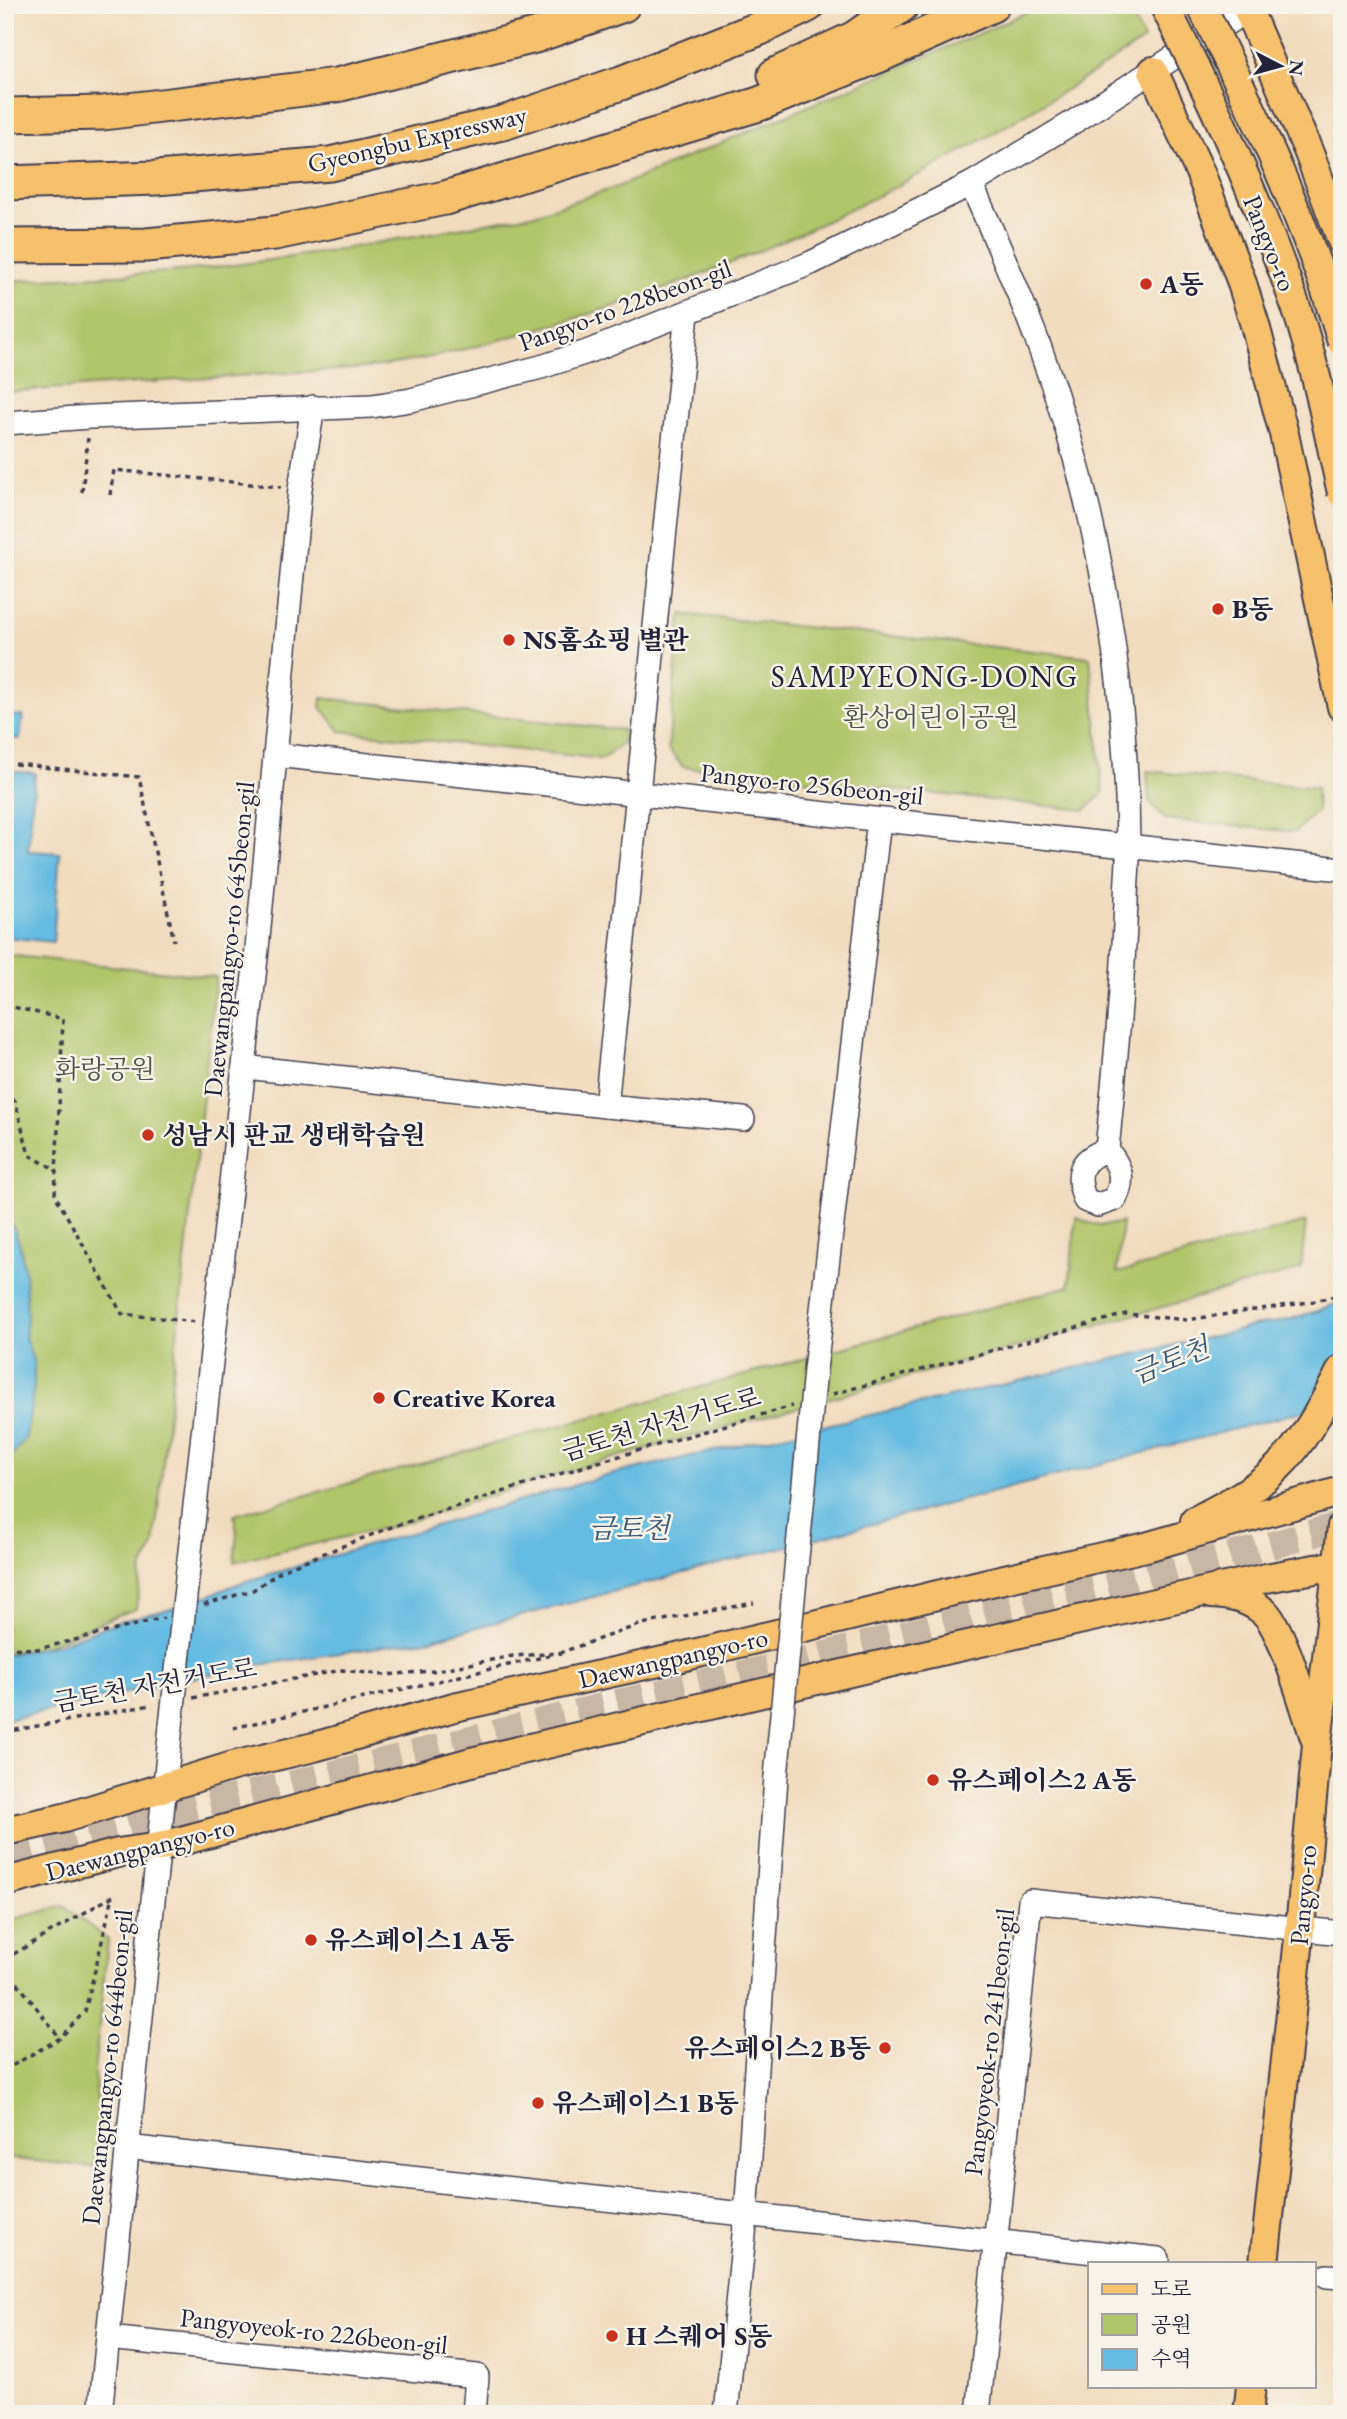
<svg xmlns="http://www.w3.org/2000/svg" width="1347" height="2419" viewBox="0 0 1347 2419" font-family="'EB Garamond','Noto Serif KR',serif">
<rect width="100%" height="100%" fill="#f7f3e8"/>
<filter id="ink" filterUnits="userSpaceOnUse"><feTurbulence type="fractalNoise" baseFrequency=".0143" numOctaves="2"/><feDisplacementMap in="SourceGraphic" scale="14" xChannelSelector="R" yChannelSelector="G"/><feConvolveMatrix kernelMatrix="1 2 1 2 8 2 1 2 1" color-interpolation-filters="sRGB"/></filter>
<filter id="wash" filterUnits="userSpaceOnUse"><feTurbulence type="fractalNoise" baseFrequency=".00686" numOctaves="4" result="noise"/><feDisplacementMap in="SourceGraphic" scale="28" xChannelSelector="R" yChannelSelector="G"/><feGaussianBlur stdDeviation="1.57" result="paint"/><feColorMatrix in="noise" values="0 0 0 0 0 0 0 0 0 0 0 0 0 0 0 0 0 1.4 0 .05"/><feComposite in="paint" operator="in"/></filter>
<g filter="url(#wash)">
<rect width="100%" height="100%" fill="#f2dcbe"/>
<!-- green -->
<g fill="#b1c569" stroke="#6a7452" stroke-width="2">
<path d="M1041,5H1127L1144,40C956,164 760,267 542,328C493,342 444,356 394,364C352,371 309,371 267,374C179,380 92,386 5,392V281L170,272L235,265L331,251L531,215L617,187L983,32Z"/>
<path d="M681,614L1090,657L1103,793L1085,810L683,767L668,749Z"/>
<path d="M322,698L624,730L622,743L603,759L340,731L321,707Z"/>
<path d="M1147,771L1316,788L1317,811L1295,832L1165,819L1149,801Z"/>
<path d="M5,955L216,977L154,1546L142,1569L136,1609L115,1616L38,1649L5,1653Z"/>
<path d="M1076,1217C1092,1226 1105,1227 1122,1222L1117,1273L1306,1222L1301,1269L595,1463L394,1526L234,1562L237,1533L234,1515L1069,1286Z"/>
<path d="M64,1906L108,1940L94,2073L99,2114L94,2167L5,2158V1921Z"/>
</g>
<!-- water -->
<g fill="#65bce2" stroke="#446f8e" stroke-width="2">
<path d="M5,715L23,716L20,739L5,738Z"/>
<path d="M5,771L35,773L28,851L60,853L53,942L5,937Z"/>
<path d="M5,1215L13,1226L20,1246L25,1273L27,1318L25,1337L34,1364V1386L26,1437L13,1455L5,1457Z"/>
<path d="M1342,1301V1401L432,1639L232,1669L5,1720V1655L58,1644L120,1621L179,1607L240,1583L609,1475L1240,1330C1252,1324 1264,1325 1278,1322C1301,1317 1321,1311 1342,1301Z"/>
</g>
</g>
<g filter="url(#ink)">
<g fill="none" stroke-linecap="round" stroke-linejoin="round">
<!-- major-tunnel -->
<path stroke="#c8b7a4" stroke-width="28" stroke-dasharray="28 14" stroke-linecap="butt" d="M5,1852L323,1777L602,1707L802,1661L1002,1610L1255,1550L1342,1525"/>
<defs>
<g id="minor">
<path d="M971,184C996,239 1020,294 1041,351C1098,507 1127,678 1128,844C1129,863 1126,883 1126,902C1123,985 1115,1068 1107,1150C1121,1167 1125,1179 1115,1199L1098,1205L1085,1200C1075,1174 1079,1159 1107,1150"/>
<path d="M5,423L90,417L372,406L411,400L541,367L587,352L811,263L971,184L1075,121L1255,5"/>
<path d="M275,755L1342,869"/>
<path d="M244,1067L606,1106L687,313"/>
<path d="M606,1106L743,1119"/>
<path d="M815,1370L879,820"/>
<path d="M189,1560L257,949L300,489L313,407"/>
<path d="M126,2147L1158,2259"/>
<path d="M1327,2276L1342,2277"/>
<path d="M108,2338L477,2376L474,2414"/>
<path d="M100,2414L171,1726"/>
<path d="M726,2414L746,2215L776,1777"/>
<path d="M978,2414L1030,1901L1342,1933"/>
</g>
<g id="major">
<path d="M1248,10L1309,153L1342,241"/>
<path d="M1153,71L1200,172L1241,280L1255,325L1284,434L1342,707"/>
<path d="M1195,1521C1224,1506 1253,1491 1277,1468C1305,1441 1324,1403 1342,1369"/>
<path d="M1211,1594C1230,1595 1248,1598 1263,1611C1283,1627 1305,1710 1315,1738"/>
<path d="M5,1831L64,1818L233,1766L314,1747L454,1707L677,1658L991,1582L1146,1547L1342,1491"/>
<path d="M5,1882L118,1853L159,1847L475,1761L914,1657L1266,1578L1342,1564"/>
<path d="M1264,2263L1300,1929L1317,1744L1342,1526"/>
<path d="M1248,2414L1251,2386"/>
</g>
<g id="highway">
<path d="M775,75L855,38L902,5"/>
<path d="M5,115L103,113L337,85L535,36L623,5"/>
<path d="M5,183L156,178L330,164L506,122L621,83L758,29L808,5"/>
<path d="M5,246L146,245L275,233L445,198L759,104L880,55L992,5"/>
</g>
</defs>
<!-- minor casing -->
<use href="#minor" stroke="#413e4f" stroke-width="26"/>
<!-- major casing -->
<use href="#major" stroke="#413e4f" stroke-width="32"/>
<!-- highway casing -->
<use href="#highway" stroke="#413e4f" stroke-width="37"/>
<!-- path -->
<g stroke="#413e4f" stroke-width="3.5" stroke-dasharray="5 5" stroke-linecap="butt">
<path d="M82,492L88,438"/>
<path d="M110,495L114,470L281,487"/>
<path d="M5,763L139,777L174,941"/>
<path d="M5,1005L63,1019L55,1195L122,1314L196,1322"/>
<path d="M5,1092L15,1101L29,1155L56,1170"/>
<path d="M833,1394L1126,1314L1187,1320L1316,1301L1342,1294"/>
<path d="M204,1605L253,1590L284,1569L394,1526L595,1463L792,1406"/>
<path d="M5,1648L38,1649L164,1618"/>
<path d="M559,1653L642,1624L754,1603"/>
<path d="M193,1698L342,1670L385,1675L432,1671L513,1656L562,1653"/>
<path d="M233,1728L552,1655"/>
<path d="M5,1732L151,1705"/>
<path d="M5,1959L113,1896L85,2011L60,2038L5,2070"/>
<path d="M5,1967L60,2038"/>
</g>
<!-- minor -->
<use href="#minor" stroke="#fff" stroke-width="23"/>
<!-- major -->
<use href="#major" stroke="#f7c06c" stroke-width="28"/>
<!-- highway -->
<use href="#highway" stroke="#f7c06c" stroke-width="33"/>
<defs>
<g id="minor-bridge">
<path d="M171,1726L189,1560"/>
<path d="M776,1777L815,1370"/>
</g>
<g id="major-bridge">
<path d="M1164,5C1214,103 1260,204 1296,307C1316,367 1328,431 1342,493"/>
<path d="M1201,5C1255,114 1308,225 1342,342"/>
</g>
</defs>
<!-- minor-bridge casing -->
<use href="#minor-bridge" stroke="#413e4f" stroke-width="26" stroke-linecap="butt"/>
<!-- major-bridge casing -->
<use href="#major-bridge" stroke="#413e4f" stroke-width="32" stroke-linecap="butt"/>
<!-- minor-bridge -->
<use href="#minor-bridge" stroke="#fff" stroke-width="23"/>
<!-- major-bridge -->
<use href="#major-bridge" stroke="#f7c06c" stroke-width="28"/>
</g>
</g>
<!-- markers -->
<g fill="#c8321e" stroke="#f7f3e8" stroke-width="2.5">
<circle cx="1146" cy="284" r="7"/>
<circle cx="1218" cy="609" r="7"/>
<circle cx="509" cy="640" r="7"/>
<circle cx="148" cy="1135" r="7"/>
<circle cx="379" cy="1398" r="7"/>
<circle cx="933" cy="1780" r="7"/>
<circle cx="311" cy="1940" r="7"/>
<circle cx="885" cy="2048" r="7"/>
<circle cx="538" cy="2103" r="7"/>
<circle cx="612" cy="2336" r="7"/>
</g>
<g text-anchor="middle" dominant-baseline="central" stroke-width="5" stroke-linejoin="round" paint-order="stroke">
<!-- street labels -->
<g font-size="26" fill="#22223b" stroke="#f7f3e8">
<text transform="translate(417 139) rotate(-13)">Gyeongbu Expressway</text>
<text transform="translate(1270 243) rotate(68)">Pangyo-ro</text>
<text transform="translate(625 305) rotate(-20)">Pangyo-ro 228beon-gil</text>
<text transform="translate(812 784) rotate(6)">Pangyo-ro 256beon-gil</text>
<text transform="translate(229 939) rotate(-84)">Daewangpangyo-ro 645beon-gil</text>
<text transform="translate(661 1424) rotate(-16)">금토천 자전거도로</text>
<text transform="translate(673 1658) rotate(-13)">Daewangpangyo-ro</text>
<text transform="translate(155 1685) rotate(-10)">금토천 자전거도로</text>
<text transform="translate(140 1849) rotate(-14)">Daewangpangyo-ro</text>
<text transform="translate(1303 1895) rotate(-85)">Pangyo-ro</text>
<text transform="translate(989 2042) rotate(-83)">Pangyoyeok-ro 241beon-gil</text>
<text transform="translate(107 2067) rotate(-84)">Daewangpangyo-ro 644beon-gil</text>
<text transform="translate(314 2331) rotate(6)">Pangyoyeok-ro 226beon-gil</text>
</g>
<!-- poi labels -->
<g font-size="26" font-weight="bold" fill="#22223b" stroke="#f7f3e8" text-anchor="start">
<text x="1160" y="284">A동</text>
<text x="1232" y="609">B동</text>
<text x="523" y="640">NS홈쇼핑 별관</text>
<text x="162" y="1135">성남시 판교 생태학습원</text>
<text x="393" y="1398">Creative Korea</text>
<text x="947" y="1780">유스페이스2 A동</text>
<text x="325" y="1940">유스페이스1 A동</text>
<text x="871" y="2048" text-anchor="end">유스페이스2 B동</text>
<text x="552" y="2103">유스페이스1 B동</text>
<text x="626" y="2336">H 스퀘어 S동</text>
</g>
<!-- park labels -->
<g font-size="26" fill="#4d5349" stroke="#f7f3e8">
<text x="931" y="717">환상어린이공원</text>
<text x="105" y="1069">화랑공원</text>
</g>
<!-- water labels -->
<g font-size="28" font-style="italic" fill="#395875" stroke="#f7f3e8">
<text transform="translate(1170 1360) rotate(-21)">금토천</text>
<text x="629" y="1528">금토천</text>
</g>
<!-- quarter labels -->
<g font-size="30" letter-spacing="2" fill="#22223b" stroke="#f7f3e8">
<text x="925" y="676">SAMPYEONG-DONG</text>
</g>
</g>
<!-- margin -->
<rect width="1347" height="2419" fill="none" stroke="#f7f3e8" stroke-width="28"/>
<!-- legend -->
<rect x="1088" y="2262" width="228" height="126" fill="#f7f3e8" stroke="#a29fa3" stroke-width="2"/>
<rect x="1102" y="2284" width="35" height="10" fill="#f7c06c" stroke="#a29fa3" stroke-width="2"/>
<text x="1151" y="2296" font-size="21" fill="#22223b">도로</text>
<rect x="1102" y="2314" width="35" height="21" fill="#b1c569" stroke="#a29fa3" stroke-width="2"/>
<text x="1151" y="2332" font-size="21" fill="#22223b">공원</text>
<rect x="1102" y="2349" width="35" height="21" fill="#65bce2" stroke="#a29fa3" stroke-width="2"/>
<text x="1151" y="2366" font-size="21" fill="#22223b">수역</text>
<!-- north arrow -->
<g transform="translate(1280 66) rotate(96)" stroke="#f7f3e8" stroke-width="5" paint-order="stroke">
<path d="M0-5L12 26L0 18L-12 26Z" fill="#22223b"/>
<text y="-10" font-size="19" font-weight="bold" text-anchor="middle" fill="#22223b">N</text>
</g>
</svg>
